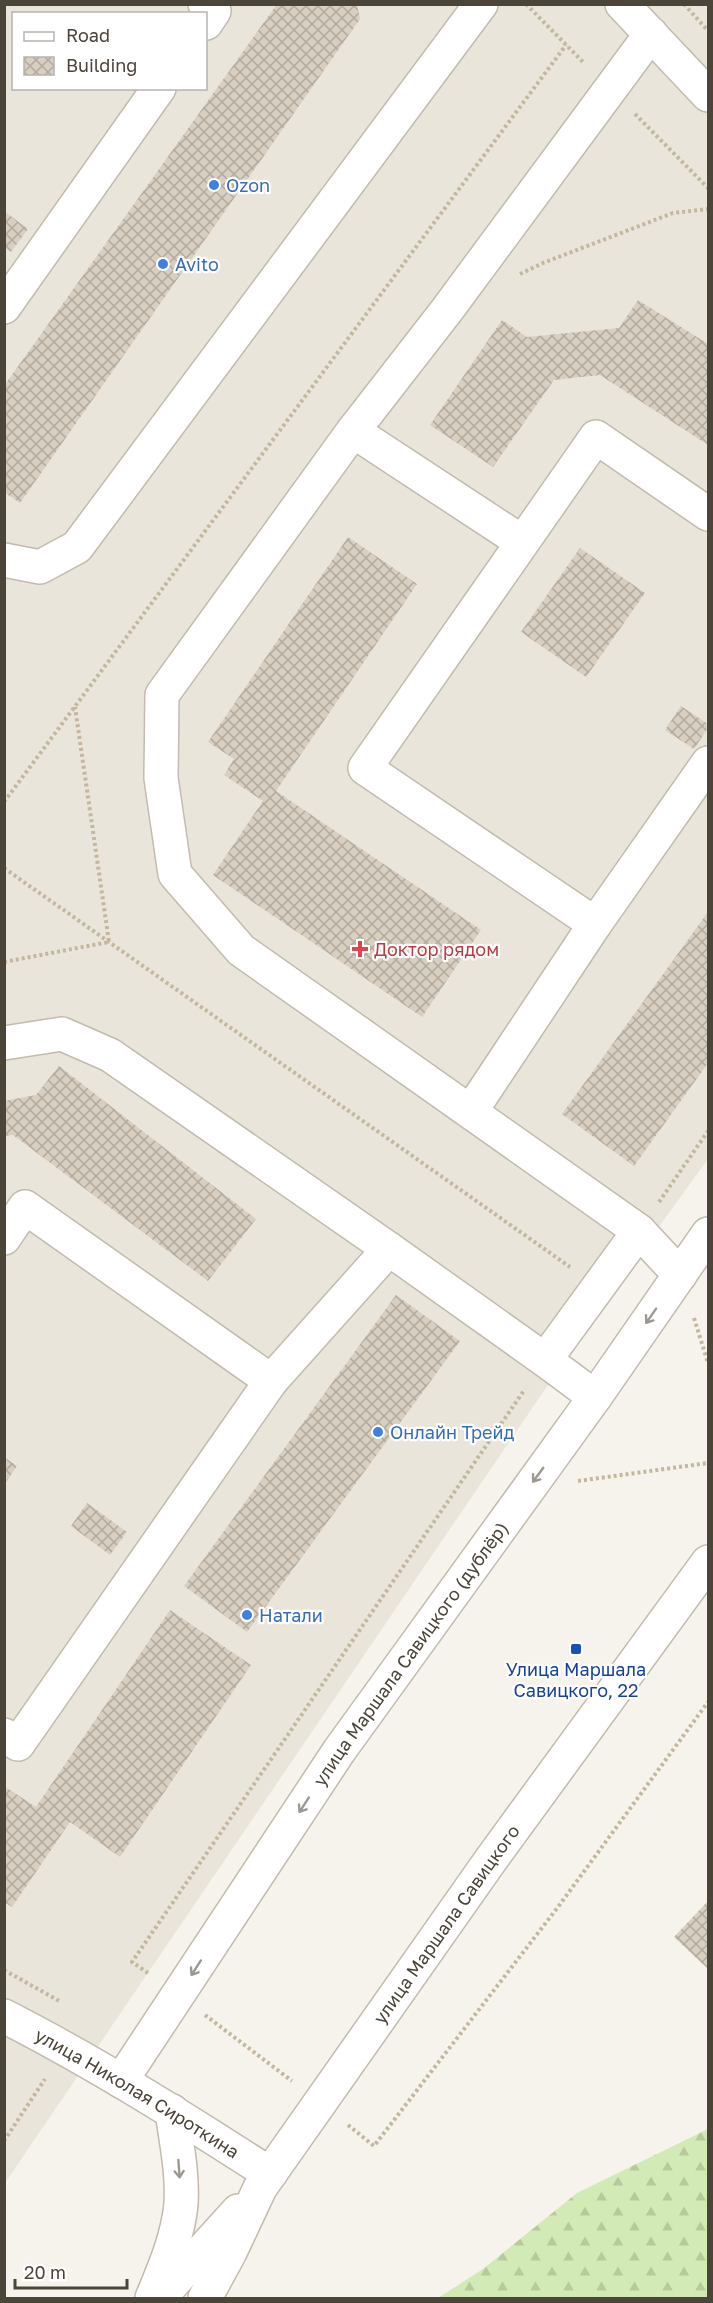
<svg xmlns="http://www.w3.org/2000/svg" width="713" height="2303" viewBox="0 0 713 2303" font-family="'Golos Text',sans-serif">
<defs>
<pattern id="forest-firs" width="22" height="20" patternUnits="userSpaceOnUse" patternTransform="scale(1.5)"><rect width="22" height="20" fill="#d2eab5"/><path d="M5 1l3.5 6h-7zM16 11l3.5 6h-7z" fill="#b6ca9c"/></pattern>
<pattern id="building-cross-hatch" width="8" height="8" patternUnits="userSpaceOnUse" patternTransform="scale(1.5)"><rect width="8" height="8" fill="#d8cfc1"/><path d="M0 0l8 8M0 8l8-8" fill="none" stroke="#b1aa9e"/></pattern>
</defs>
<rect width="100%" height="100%" fill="#f6f3ec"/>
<!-- residential -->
<path fill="#eae5da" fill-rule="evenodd" d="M5,5H708V1159L603,1304L5,2183ZM14,14H206V88H14Z"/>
<!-- forest -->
<path fill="url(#forest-firs)" d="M708,2129V2298H438L483,2269L577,2193Z"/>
<!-- building -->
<g fill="url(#building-cross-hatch)">
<path d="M277,4H357L360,19L20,503L4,492V386Z"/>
<path d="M4,211L28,229L11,252L4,247Z"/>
<path d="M638,300L708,344V445L600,375L554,380L493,467L430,425L502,320L527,337L619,328Z"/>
<path d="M348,537L417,584L276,791L481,930L422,1017L213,875L263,801L224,775L234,759L208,742Z"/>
<path d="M580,548L645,593L586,677L521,632Z"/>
<path d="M681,706L708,724V728L694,749L665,730Z"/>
<path d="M708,912V1063L634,1166L562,1114Z"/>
<path d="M59,1066L256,1219L208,1281L13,1135L4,1136V1101L36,1095Z"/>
<path d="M396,1295L460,1341L247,1632L184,1586Z"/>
<path d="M4,1457L17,1466L4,1485Z"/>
<path d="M87,1503L127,1532L110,1555L71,1526Z"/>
<path d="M170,1610L251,1665L120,1857L70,1822L12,1907L4,1902V1786L36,1807Z"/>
<path d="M708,1901V1969L674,1937Z"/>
</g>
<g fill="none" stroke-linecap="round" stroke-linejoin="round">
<defs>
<g id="minor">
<path d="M205,4L214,11L206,23"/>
<path d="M622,4L708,95"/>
<path d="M4,307L159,88"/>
<path d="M353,431L522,542"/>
<path d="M708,514L596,437L365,768L595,924L708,763"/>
<path d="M4,560L40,567L77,547L481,4"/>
<path d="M4,1043L62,1034L110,1055L389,1249L545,1360"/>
<path d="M471,1111L595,924"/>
<path d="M639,1231L241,950L175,874L161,778L162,695L353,431L447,310L651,34"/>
<path d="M4,1238L25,1207L271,1381"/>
<path d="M595,1397L545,1360L639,1231L680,1275"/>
<path d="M4,1735L18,1744L271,1381L389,1249"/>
<path id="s1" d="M4,2016C96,2063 183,2118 270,2174"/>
<path id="s2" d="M121,2081L339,1751L595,1397L708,1234"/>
<path d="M162,2295L238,2211"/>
<path d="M152,2298C164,2269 178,2237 181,2204C183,2173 176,2141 172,2111"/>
<path id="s3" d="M205,2298L230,2252L260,2188L490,1861L708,1562"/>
</g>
</defs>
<!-- minor casing -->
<use href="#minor" stroke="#c2bbae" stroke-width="36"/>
<!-- path -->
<g stroke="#c4b79f" stroke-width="4" stroke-dasharray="3 3" stroke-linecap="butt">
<path d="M526,4L585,64"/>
<path d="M684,4L708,31"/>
<path d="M635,114L708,188"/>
<path d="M520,274L543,263L673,213L708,209"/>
<path d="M4,802L566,45"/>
<path d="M4,868L570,1267"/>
<path d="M4,962L109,942L75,707"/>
<path d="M659,1202L708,1131"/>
<path d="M694,1318L708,1363"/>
<path d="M578,1481L708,1463"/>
<path d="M4,1970L61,2002"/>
<path d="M148,1973L132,1962L525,1389"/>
<path d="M205,2015L292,2081"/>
<path d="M348,2125L374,2146L558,1907L708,1702"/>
<path d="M4,2141L45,2079"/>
</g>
<!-- minor -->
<use href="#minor" stroke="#fff" stroke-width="33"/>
</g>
<!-- one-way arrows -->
<defs><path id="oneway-shaft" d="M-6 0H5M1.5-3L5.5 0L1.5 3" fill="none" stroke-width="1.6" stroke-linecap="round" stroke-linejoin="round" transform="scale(1.5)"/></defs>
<g stroke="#9c9892">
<use href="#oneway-shaft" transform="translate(651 1316) rotate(125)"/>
<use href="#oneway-shaft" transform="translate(538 1475) rotate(126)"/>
<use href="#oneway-shaft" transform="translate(304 1805) rotate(123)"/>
<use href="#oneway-shaft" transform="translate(196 1968) rotate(123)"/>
<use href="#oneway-shaft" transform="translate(179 2169) rotate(86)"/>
</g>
<!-- markers -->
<g fill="#3f7fe0" stroke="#fff" stroke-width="2">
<circle cx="214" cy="185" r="6"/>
<circle cx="163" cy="264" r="6"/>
<circle cx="378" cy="1432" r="6"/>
<circle cx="247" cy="1615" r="6"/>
</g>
<path fill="#e0444e" stroke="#fff" stroke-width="2" d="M357 940h6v6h6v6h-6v6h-6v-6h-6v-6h6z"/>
<rect fill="#1a4fb4" stroke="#fff" stroke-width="2" x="570" y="1643" width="12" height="12" rx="3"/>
<g text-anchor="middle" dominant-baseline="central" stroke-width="4.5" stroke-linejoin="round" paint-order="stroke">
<!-- shop labels -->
<g font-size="18" fill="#366cbe" stroke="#fff" text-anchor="start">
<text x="226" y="185">Ozon</text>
<text x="175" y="264">Avito</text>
<text x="390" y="1432">Онлайн Трейд</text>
<text x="259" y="1615">Натали</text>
</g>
<!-- health labels -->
<g font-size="18" fill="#be3a42" stroke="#fff" text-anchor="start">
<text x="374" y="949">Доктор рядом</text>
</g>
<!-- street labels -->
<g font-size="18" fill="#4b4439" stroke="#fff">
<text stroke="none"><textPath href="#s2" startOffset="516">улица Маршала Савицкого (дублёр)</textPath></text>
<text stroke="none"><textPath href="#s3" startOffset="446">улица Маршала Савицкого</textPath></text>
<text stroke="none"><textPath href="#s1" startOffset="154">улица Николая Сироткина</textPath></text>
</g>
<!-- transit labels -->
<g font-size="18" fill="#164399" stroke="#fff">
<text x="576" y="1669">Улица Маршала<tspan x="576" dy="21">Савицкого, 22</tspan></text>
</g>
</g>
<!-- border -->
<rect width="713" height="2303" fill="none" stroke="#4b4439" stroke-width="12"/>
<!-- legend -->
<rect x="12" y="12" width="195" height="78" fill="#ffffff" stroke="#b7b4b0" stroke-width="1.5"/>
<rect x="24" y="32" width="30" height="9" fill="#ffffff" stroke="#b7b4b0" stroke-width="1.5"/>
<text x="66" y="42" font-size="18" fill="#4b4439">Road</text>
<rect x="24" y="57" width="30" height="18" fill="url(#building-cross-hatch)" stroke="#b7b4b0" stroke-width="1.5"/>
<text x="66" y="72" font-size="18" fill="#4b4439">Building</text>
<!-- scale -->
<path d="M15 2279v9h112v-9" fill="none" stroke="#4b4439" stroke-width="3"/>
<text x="24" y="2279" font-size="18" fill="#4b4439" stroke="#ffffff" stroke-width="4.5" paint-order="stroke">20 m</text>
</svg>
